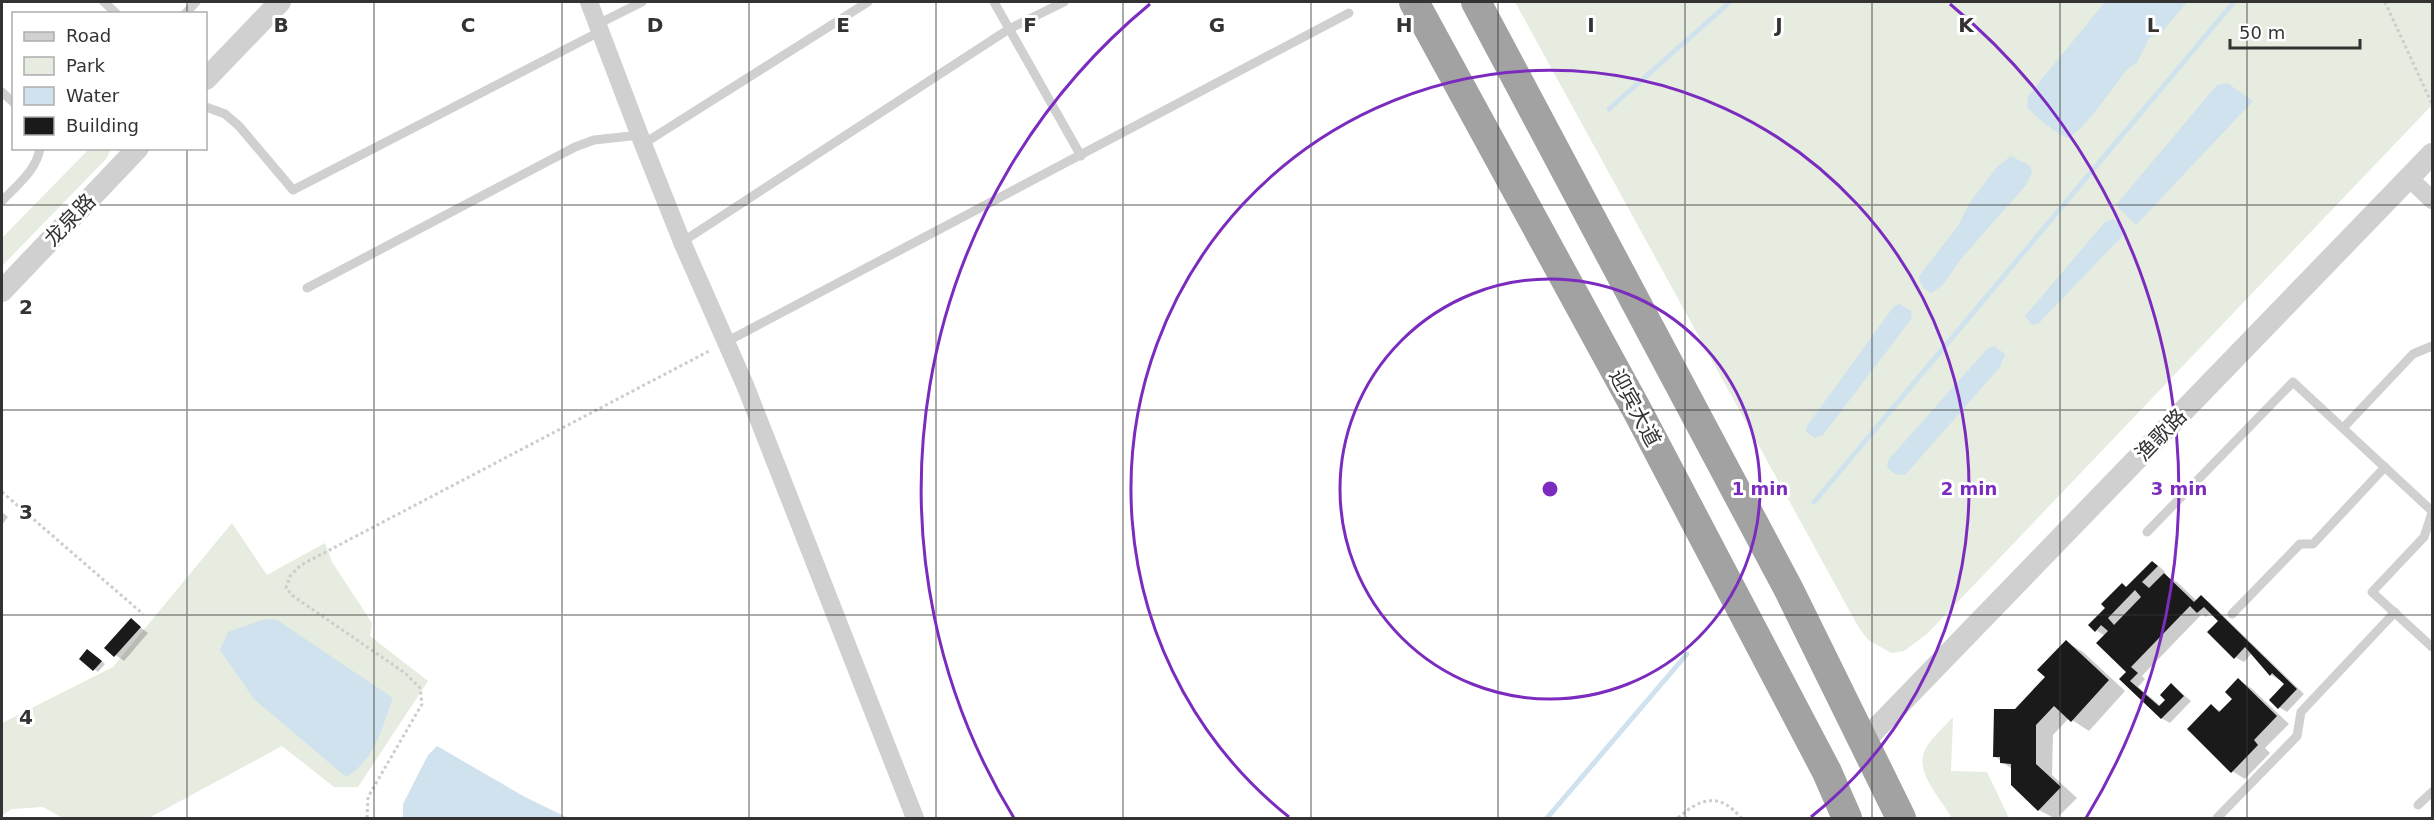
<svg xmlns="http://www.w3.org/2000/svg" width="2434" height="820" viewBox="0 0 2434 820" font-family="'DejaVu Sans','Noto Sans SC',sans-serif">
<rect width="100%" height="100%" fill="#fff"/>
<!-- green -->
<g fill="#e6ecdf">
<path d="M1515,2H2432V105L1927,634L1904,651L1891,653L1868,640L1859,628Z"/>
<path d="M89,149H111L106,159L2,266V238Z"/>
<path d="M232,523L267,575L325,543L332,562L372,623L370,636L428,681L358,787H334L282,746L149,818H62L43,807L12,809L2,815V723L113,667Z"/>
<path d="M1953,717L1951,771L1987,772L2009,818H1952C1942,800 1914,772 1925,750C1931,738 1944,727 1953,717Z"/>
</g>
<!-- water -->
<g fill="#cfe2ee">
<path d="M2105,2H2187L2162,32L2149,38L2137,63L2128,68L2095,112L2081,128L2068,138C2052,130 2039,120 2027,107L2028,96Z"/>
<path d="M2227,83L2253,101L2136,225L2116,205L2217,85Z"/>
<path d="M2011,156L2030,166L2032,173L2026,185L1960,260L1942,286L1931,293C1923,289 1920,284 1919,276L1958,226L1970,202L1997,167Z"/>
<path d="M2113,219L2127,231L2039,323L2032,325L2025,316L2105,222Z"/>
<path d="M1900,304L1911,311L1912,318L1823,435L1815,438L1806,432L1807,426L1894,306Z"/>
<path d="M1994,346L2005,354L2000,367L1906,474C1897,477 1892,473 1887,466L1889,459L1987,349Z"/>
<path d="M265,619L277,620L393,698C381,729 376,759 346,777L254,699L220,650L228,632Z"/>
<path d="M437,746L525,797L568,818H403V804L428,755Z"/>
</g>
<!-- shadow -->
<g fill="#0003">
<path d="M2,512L8,517L2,525Z"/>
<path d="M2152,562L2160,567L2165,572L2163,574L2177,582L2197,601L2201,597L2209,602L2304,694L2287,712L2279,707L2286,684L2271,675L2252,653L2244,662L2235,657L2220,621L2211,612L2206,617L2202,614L2142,676L2145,679L2138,687L2161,706L2167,700L2172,685L2191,701L2170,723L2161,718L2122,679L2128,672L2105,636L2096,630L2127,588Z"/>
<path d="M131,620L148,633L124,661L106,648Z"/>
<path d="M2066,642L2083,652L2125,691L2089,731L2069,718L2053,735L2052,775L2077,798L2057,818H2054L2039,810L2012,785V769L1994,756L2015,710L2047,677Z"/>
<path d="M91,653L105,664L98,672L81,659Z"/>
<path d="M2239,680L2251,688L2289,724L2265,748L2270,753L2245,779L2232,771L2211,706L2222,712L2234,699Z"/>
</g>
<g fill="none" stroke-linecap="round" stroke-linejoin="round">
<!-- stream -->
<g stroke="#cfe2ee" stroke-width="5">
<path d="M1609,109L1730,2"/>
<path d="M1814,502L2234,2"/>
<path d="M1547,818L1687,654"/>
</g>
</g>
<!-- building -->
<g fill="#1a1a1a" fill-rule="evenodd">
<path d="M2152,561L2158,566L2142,582L2149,588L2164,573L2194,602L2201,595L2297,689L2278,709L2269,700L2284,684L2272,673L2270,676L2245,647L2234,659L2207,632L2218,621L2204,607L2197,613L2190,606L2131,667L2138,673L2130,681L2159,706L2165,700L2160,695L2171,683L2184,696L2161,719L2119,679L2126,672L2096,643L2108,631L2101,625L2095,632L2088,625L2105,608L2101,604L2122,583L2126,587ZM2135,590L2141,597L2114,625L2108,618Z"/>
<path d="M131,618L141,627L114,657L104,648Z"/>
<path d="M2066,640L2109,680L2071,722L2054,706L2036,725V764L2061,787L2038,811L2011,785V764L2000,763V757H1993L1994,709H2015L2045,677L2037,670Z"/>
<path d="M87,649L102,661L93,671L79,659Z"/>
<path d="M2238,678L2277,716L2254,740L2258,745L2231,773L2187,729L2211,704L2219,712L2232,699L2225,692Z"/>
</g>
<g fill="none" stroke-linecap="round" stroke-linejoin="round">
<!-- path -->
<g stroke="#cdcdcd" stroke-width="3" stroke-dasharray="3 3" stroke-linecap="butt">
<path d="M2385,2L2432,104"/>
<path d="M2,492L143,614"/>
<path d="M367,818L368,797L422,704L420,688L405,673L293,596L286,588L290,576L301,565L711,350"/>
<path d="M1678,818C1700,798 1720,792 1741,818"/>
</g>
<!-- service -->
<g stroke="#d0d0d0" stroke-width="9">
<path d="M104,2L117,14"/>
<path d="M994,2L1081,156"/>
<path d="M185,14L196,2"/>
<path d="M598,24L642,2"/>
<path d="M2,92L14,103"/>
<path d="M206,107L225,114L239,126L293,190L601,31"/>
<path d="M643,144L868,2"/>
<path d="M2,201C16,186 37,170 40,148"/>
<path d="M682,242L1009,29L1064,2"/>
<path d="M307,288L575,147L594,140L640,135"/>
<path d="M726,342L1349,13"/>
<path d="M2343,428L2413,354L2432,346"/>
<path d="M2432,513L2424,537L2372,592L2432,647"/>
<path d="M2147,532L2293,382L2432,511"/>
<path d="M2232,614L2300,544H2313L2385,467"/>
<path d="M2418,805L2432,792"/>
<path d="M2217,818L2297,736L2301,712L2395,612"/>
</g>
<!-- minor -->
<g stroke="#d0d0d0" stroke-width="18">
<path d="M589,2L643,144L682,242L745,385L915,818"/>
<path d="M2409,178L2432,200"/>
</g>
<!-- tertiary -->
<g stroke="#d0d0d0" stroke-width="22">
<path d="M206,79L280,2"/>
<path d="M2,291L138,148"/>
<path d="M1864,741L2432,154"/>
</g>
<!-- trunk -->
<g stroke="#a2a2a2" stroke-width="30">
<path d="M1414,2L1638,412L1827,772L1847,818"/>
<path d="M1476,2L1789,590L1901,818"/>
</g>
</g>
<!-- grid -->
<path fill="none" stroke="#333" stroke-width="1.5" stroke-opacity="0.55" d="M187,2V14M374,2V818M562,2V818M749,2V818M936,2V818M1123,2V818M1311,2V818M1498,2V818M1685,2V818M1872,2V818M2060,2V818M2247,2V818M187,148V818M2,205H2432M2,410H2432M2,615H2432"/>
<!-- distance rings -->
<g fill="none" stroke="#7b2cbf" stroke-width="3">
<circle cx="1550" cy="489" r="210"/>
<path d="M1289 817A419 419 0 1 1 1811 817"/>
<path d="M1014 818A629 629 0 0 1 1150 4M1950 4A629 629 0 0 1 2086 818"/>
</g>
<g text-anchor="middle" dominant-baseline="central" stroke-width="6" stroke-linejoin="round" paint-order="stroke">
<!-- street labels -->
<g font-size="21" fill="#333" stroke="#fff">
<text transform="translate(70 220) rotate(-46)">龙泉路</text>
<text transform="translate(1635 408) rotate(62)">迎宾大道</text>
<text transform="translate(2161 435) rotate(-46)">渔歌路</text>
</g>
</g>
<g font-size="20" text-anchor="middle" font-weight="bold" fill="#333" stroke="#fff" stroke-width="6" stroke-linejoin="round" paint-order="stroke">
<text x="281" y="32">B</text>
<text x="468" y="32">C</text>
<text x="655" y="32">D</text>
<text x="843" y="32">E</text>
<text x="1030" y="32">F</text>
<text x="1217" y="32">G</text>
<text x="1404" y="32">H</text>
<text x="1591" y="32">I</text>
<text x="1779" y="32">J</text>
<text x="1966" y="32">K</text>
<text x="2153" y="32">L</text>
<text x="26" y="314">2</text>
<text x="26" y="519">3</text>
<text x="26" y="724">4</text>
</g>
<circle cx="1550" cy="489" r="9" fill="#7b2cbf" stroke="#fff" stroke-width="3"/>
<g font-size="18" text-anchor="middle" font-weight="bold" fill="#7b2cbf" stroke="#fff" stroke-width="6" stroke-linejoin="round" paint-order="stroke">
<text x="1760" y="495">1 min</text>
<text x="1969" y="495">2 min</text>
<text x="2179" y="495">3 min</text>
</g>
<!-- border -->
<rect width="2434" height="820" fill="none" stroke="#333333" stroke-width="6"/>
<!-- legend -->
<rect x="12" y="12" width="195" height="138" fill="#ffffff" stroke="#adadad" stroke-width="1.5"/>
<rect x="24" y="32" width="30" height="9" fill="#d0d0d0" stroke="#adadad" stroke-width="1.5"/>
<text x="66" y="42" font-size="18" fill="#333333">Road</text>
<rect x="24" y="57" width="30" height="18" fill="#e6ecdf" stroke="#adadad" stroke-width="1.5"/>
<text x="66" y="72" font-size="18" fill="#333333">Park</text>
<rect x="24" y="87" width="30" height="18" fill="#cfe2ee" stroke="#adadad" stroke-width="1.5"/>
<text x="66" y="102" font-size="18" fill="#333333">Water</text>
<rect x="24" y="117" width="30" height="18" fill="#1a1a1a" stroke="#adadad" stroke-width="1.5"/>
<text x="66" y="132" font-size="18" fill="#333333">Building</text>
<!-- scale -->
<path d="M2230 39v9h130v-9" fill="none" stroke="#333333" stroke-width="3"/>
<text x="2239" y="39" font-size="18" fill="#333333" stroke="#ffffff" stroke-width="4.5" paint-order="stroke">50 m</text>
</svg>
